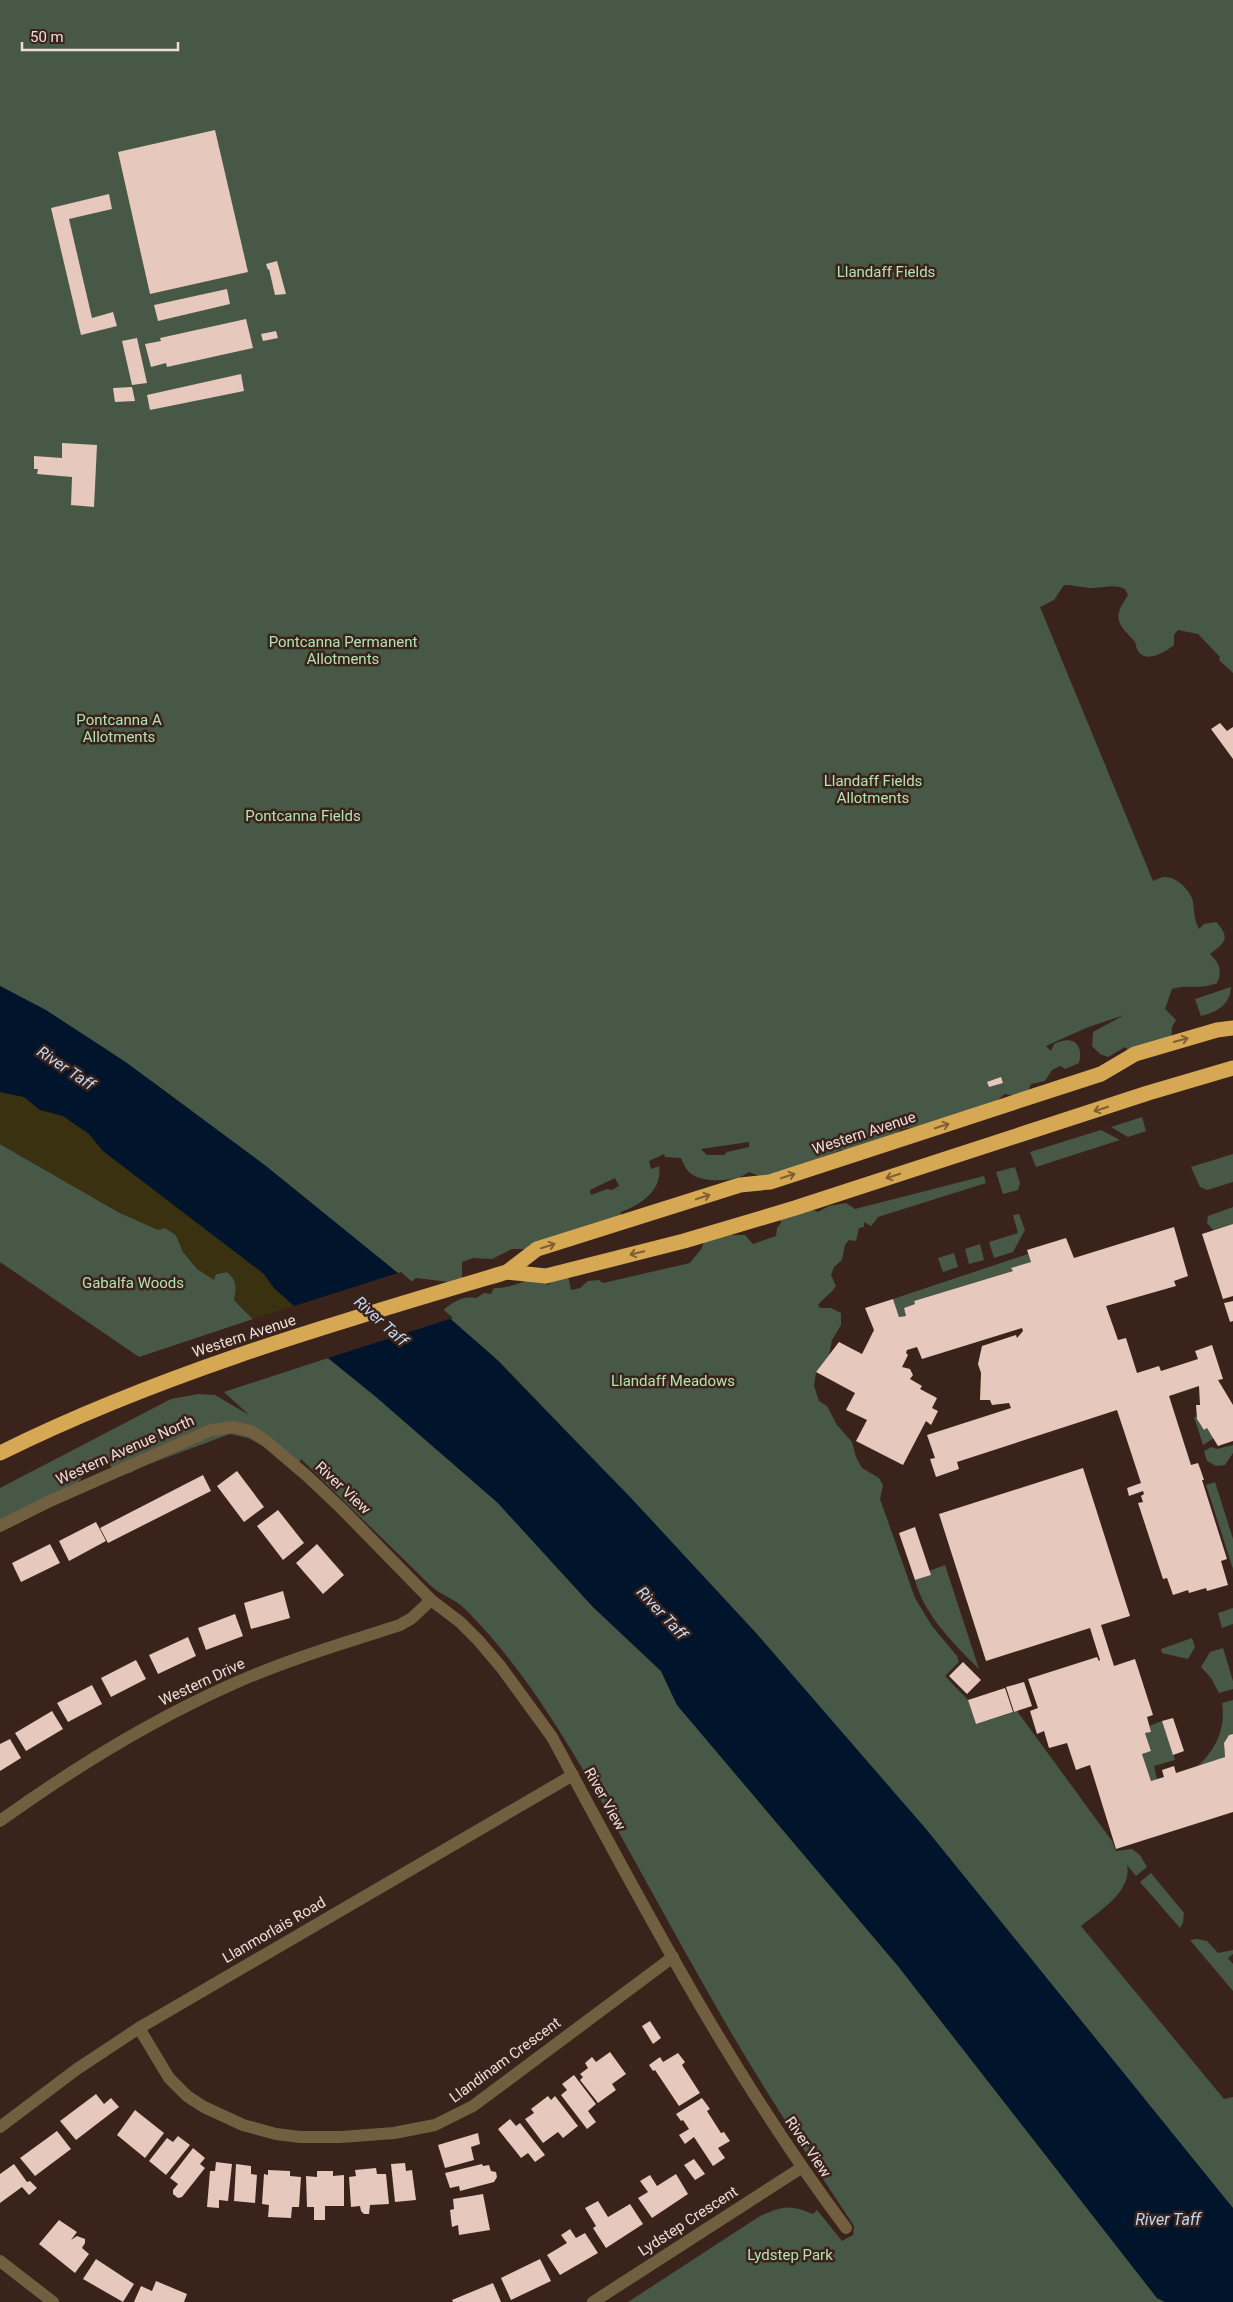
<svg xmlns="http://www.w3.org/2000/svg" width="1233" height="2302" viewBox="0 0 1233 2302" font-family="Roboto,sans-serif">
<rect width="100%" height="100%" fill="#3a231a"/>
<!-- green -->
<g fill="#475847" fill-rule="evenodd">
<path d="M0,0H1233V673L1219,660L1220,657L1198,634L1178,630L1174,635V645C1165,652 1145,665 1137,649C1136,647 1136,644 1135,642C1133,639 1129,636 1127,633C1113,618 1118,611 1128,595L1125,589C1113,583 1101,589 1089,588C1080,587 1073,585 1064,585L1054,600L1040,607L1153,881C1156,880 1161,877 1164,877C1175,876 1188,888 1192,898C1195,909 1193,918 1199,929L1204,924L1216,922C1231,938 1225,943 1210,954C1219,963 1223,970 1217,983C1200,990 1188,984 1172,989L1165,1009L1176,1020L1172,1027L1171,1040L1130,1052L1125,1047L1108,1057L1100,1054L1092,1046L1093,1032L1124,1015L1086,1028L1046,1046L1051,1051L1054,1044C1072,1035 1084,1043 1079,1063L1065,1069L1060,1066L1052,1070L1045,1081L1031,1084L1028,1091L1020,1097L1005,1094L990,1106L932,1124L902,1129L890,1138L852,1150H841L774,1175L759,1176L749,1172C737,1182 701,1184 689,1172C685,1168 683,1163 681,1158L665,1157L664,1154L649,1161L651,1169L659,1166C663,1190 641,1205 621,1212L620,1220L591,1224L588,1227L529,1249H512L492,1259L473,1258L462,1262V1278L449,1282L416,1278L404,1288C276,1179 150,1065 0,986ZM749,1142V1147L727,1152L724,1155H707L701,1149ZM615,1178L619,1186L612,1190L607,1189L591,1195L590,1190Z"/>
<path d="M1231,987C1230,1005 1217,1012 1201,1016L1195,999Z"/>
<path d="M1142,1117L1146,1131L1128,1137L1111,1127Z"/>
<path d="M1101,1130L1120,1140L1036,1167L1030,1152Z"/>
<path d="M0,1144L120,1213L165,1228L176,1235L183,1252L214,1279L216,1274L227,1272C237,1280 237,1287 234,1300L253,1319L139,1357L0,1262Z"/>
<path d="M1233,1154V1182L1207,1190L1200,1187L1191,1167Z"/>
<path d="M1015,1167L1020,1183L1018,1190L1003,1194L996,1172Z"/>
<path d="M984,1176L986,1183L878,1217L871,1226L864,1222V1227L859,1228L856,1241L849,1240L845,1245L842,1260L834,1267L831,1275L836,1286C830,1295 824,1297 818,1305L820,1308H831L841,1313V1325L832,1340L829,1355L816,1372L814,1386L819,1401L827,1406L837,1425L852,1442L856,1457L862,1468L879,1478L883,1485L880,1499L915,1598L932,1626L957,1656L959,1662L945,1676L968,1700L976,1724L1017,1711L1112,1841L1116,1851L1132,1849L1140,1855L1147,1867L1136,1876L1127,1865C1133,1891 1098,1912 1081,1926L1224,2099L1233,2097V2247L1143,2097L1009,1933L655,1524L499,1361L438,1315C448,1305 462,1294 476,1298L484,1293L491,1294L494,1288C509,1289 523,1280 539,1279L548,1285L554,1280L568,1276L571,1290L580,1288L588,1281L599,1280L603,1283L690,1263L702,1248L704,1241L731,1235H745L753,1244L776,1236L777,1228L781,1223L780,1217L808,1208L818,1212L829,1206L846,1203L855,1209Z"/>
<path d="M1233,1207V1224L1213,1230L1207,1223L1208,1216Z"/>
<path d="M1019,1214L1025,1230L1013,1252L994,1258L989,1242L1018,1233L1013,1215Z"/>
<path d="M980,1244L984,1260L969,1264L965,1249Z"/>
<path d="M954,1253L958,1267L943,1272L938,1258Z"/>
<path d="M1028,1254L1031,1262L1012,1268L1013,1271L914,1301L915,1304L904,1308L906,1316L899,1317L893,1299Z"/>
<path d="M328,1358L375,1396L498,1503L593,1607L661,1671L677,1705L898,1966L1157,2298L1165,2302H628L760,2216C783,2206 789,2204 813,2214L817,2210L842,2241L853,2235L854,2226C806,2153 757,2079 714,2003C679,1942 646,1881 612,1820C570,1746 526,1670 466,1610C456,1599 442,1596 431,1586L301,1459L298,1465L248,1438L230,1434L141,1467L130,1473L118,1474L108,1463L96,1461L73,1488L0,1522V1488L171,1399L198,1394L215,1395L249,1415L224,1392Z"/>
<path d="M1194,1417H1197L1204,1430L1207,1428L1214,1438L1203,1445Z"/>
<path d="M1233,1445V1453L1225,1465L1216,1466L1207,1461L1204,1451L1212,1447L1217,1449Z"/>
<path d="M1215,1482L1233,1539V1569L1206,1485Z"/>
<path d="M945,1565L979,1669C954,1644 924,1615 915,1580L931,1575L929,1571Z"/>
<path d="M1233,1608V1624L1222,1628L1218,1613Z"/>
<path d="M1192,1638L1195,1647L1188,1659L1162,1653L1161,1649Z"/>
<path d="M1223,1648L1233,1681V1689L1219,1693L1211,1678L1201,1667L1210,1652Z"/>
<path d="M1233,1700V1734L1229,1735L1224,1743L1225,1757L1198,1766C1216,1749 1226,1728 1222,1703Z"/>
<path d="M1162,1721L1175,1760L1154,1766L1157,1779L1151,1781L1142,1754L1151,1751L1145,1733L1151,1732L1149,1726Z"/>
<path d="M1151,1873L1184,1913L1183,1923L1180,1928L1140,1882Z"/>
<path d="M1197,1939L1207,1941L1218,1953L1233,1950V1954L1228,1958L1233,1964V1991L1190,1940Z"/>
</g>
<!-- sand -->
<path fill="#393110" d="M0,1092L24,1097L40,1110L63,1116L89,1134L103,1151L240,1254L264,1274L274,1288L294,1306L253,1319L234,1300C237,1287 237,1280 227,1272L216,1274L214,1280L197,1269L183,1252L176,1235L165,1228L158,1230L120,1213L0,1144Z"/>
<!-- water -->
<path fill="#00152c" d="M0,986L46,1010L127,1063L266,1166L398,1273L493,1356L631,1498L757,1634L926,1829L1233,2208V2302H1165L1157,2298L898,1966L677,1705L661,1671L593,1607L498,1503L375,1396L328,1358L303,1326L294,1306L274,1288L264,1274L103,1151L89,1134L63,1116L40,1110L24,1097L0,1092Z"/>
<!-- pier -->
<path fill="#3a231a" d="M401,1272L453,1318L325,1359L301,1327L291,1307Z"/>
<!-- building -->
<g fill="#e6c8bc">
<path d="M215,130L248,272L150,294L118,152Z"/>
<path d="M109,194L112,209L69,219L92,318L113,312L117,326L81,335L51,208Z"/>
<path d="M277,261L286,294L275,295L269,269L268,270L266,264Z"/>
<path d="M227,289L230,304L158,321L154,305Z"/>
<path d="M246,319L253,348L167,367L166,363L151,367L145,344L161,341L160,338Z"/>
<path d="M276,331L278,338L263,341L261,334Z"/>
<path d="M137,338L147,383L132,385L122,341Z"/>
<path d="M241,374L244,391L150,410L147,395Z"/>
<path d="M132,387L135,401L115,402L113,388Z"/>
<path d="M62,443L97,445L94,507L71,505L72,477L37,474L38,469H34V456L62,458Z"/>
<path d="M1220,723L1227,731L1233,727V759L1211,729Z"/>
<path d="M1001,1077L1003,1083L989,1087L987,1082Z"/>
<path d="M1233,1224V1296L1223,1299L1202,1234Z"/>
<path d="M1174,1227L1188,1276L1174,1281L1176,1286L1106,1306L1118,1340L1126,1338L1137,1373L1159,1366L1161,1371L1198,1359L1195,1351L1212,1345L1223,1379L1218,1380L1233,1405V1441L1218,1446L1207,1428L1204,1430L1197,1419L1196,1405H1200L1199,1386L1169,1396L1191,1465L1198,1463L1201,1471L1204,1480H1202L1227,1559L1221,1561L1228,1585L1207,1591L1206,1588L1189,1593L1188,1590L1173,1595L1167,1578L1163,1579L1138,1503L1143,1502L1141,1496L1144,1494L1143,1491L1129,1496L1127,1488L1141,1483L1117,1410L957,1462L959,1469L936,1477L930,1459L935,1458L927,1435L1011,1408L1009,1403L992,1405L990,1400H980L981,1373L978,1364L982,1346L1016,1335L1017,1338L1023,1331L1022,1328L922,1359L917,1347L907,1350L906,1353L908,1355L902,1367L910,1369L913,1375L910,1379L922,1386L920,1389L937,1398L932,1408L938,1411L931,1425L926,1421L903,1465L856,1441L867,1420L846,1410L855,1393L816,1372L839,1342L862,1354L874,1330L865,1308L893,1299L899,1317L906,1316L904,1308L915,1304L914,1301L1013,1271L1011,1268L1031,1262L1027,1250L1066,1238L1074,1258Z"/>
<path d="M1233,1301V1321L1230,1322L1224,1303Z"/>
<path d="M1083,1468L1130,1616L1101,1625L1114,1666L1135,1659L1153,1715L1147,1717L1151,1732L1145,1733L1151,1751L1142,1754L1151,1781L1164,1777L1162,1770L1174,1766L1176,1773L1225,1757L1224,1743L1229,1735L1233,1734V1812L1116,1849L1090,1765L1076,1770L1067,1743L1049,1748L1044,1731L1037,1734L1030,1711L1038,1708L1028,1679L1097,1657L1099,1661L1100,1660L1090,1628L986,1661L939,1514Z"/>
<path d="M237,1471L264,1507L244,1522L217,1486Z"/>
<path d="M203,1475L211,1491L108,1543L100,1528Z"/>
<path d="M278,1510L304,1543L283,1560L257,1526Z"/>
<path d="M96,1522L106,1541L69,1561L59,1541Z"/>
<path d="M915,1527L931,1575L915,1580L899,1533Z"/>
<path d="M50,1544L60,1563L21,1582L12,1563Z"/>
<path d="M317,1544L344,1575L323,1594L296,1563Z"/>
<path d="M283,1591L290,1618L251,1629L244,1603Z"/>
<path d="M235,1614L243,1636L206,1650L198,1628Z"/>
<path d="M188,1637L196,1656L158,1674L149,1655Z"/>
<path d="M136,1660L146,1679L111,1697L101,1678Z"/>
<path d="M963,1662L981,1680L967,1694L949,1676Z"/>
<path d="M1024,1682L1032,1706L1014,1712L1006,1687Z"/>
<path d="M92,1685L102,1704L68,1722L57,1703Z"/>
<path d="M1005,1688L1013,1712L976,1724L968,1700Z"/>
<path d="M52,1711L63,1729L26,1751L15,1733Z"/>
<path d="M1173,1718L1184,1751L1173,1755L1162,1721Z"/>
<path d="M10,1739L21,1758L0,1771V1744Z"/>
<path d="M650,2021L661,2038L653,2044L642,2026Z"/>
<path d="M610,2052L626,2074L612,2084L616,2090L598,2103L580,2080L583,2077L580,2074L588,2068L585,2063L592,2057L596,2062Z"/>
<path d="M678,2053L685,2062L682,2065L700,2093L679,2106L655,2070L653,2071L649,2065L660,2057L663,2062Z"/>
<path d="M574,2075L596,2104L588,2111L596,2122L587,2129L561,2095L567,2090L562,2084Z"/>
<path d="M96,2094L104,2104L111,2098L119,2107L76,2140L60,2121Z"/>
<path d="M548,2096L551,2100L555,2096L578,2126L563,2138L558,2132L543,2143L525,2119L534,2113L531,2109Z"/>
<path d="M702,2098L710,2109L707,2111L721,2133L724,2132L730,2141L718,2148L725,2158L713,2166L694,2137L685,2144L679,2135L689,2129L683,2120L681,2121L676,2114Z"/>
<path d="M135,2110L164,2133L145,2158L117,2135Z"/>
<path d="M510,2119L516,2126L520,2123L545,2155L535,2162L528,2153L521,2158L498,2129Z"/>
<path d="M57,2131L71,2149L35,2176L20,2158Z"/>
<path d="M478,2133L480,2144L471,2147L474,2160L445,2168L438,2145Z"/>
<path d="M178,2136L190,2145L166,2175L149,2161L167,2138L173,2142Z"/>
<path d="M193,2148L205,2158L200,2164L205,2168L182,2197L178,2198L173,2194V2190L178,2184L170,2178Z"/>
<path d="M694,2159L705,2174L695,2180L684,2165Z"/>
<path d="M216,2162L232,2164L228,2201L219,2200V2208L207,2207L210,2171H215Z"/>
<path d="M405,2163L406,2171L412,2170L416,2200L395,2202L391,2164Z"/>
<path d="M14,2164L27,2182L30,2181L37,2188L29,2195L22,2187L0,2203V2174Z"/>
<path d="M236,2164L251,2166V2174L257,2175L255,2203L234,2201Z"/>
<path d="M482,2164L483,2166L489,2165L491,2171L496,2172L497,2177L494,2182L460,2191L459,2186L450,2188L445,2173Z"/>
<path d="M376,2168L377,2174H386L389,2204L370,2205L369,2214H364L361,2211L360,2206L351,2207L349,2177L356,2176L355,2170Z"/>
<path d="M268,2170L290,2171V2176L301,2177L299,2207H292L291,2218L268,2217L269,2205L262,2204L264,2174L268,2175Z"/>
<path d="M317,2171H333V2176L344,2175V2206H325V2220H314V2207H307L306,2176L317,2177Z"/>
<path d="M676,2174L688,2194L652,2218L638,2198L648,2192L640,2181L650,2175L657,2186Z"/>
<path d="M483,2194L490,2230L459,2235L458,2225L452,2227L450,2210L454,2209L453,2199Z"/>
<path d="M598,2201L608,2217L630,2204L643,2224L606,2248L593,2228L596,2226L585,2208Z"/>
<path d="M59,2220L77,2232L71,2240L77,2236L85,2239V2243L82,2248L89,2254L75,2273L39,2244Z"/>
<path d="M570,2229L576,2238L585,2233L598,2253L560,2275L547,2255L567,2243L561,2235Z"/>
<path d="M96,2259L134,2284L123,2302L83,2279Z"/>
<path d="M540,2259L551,2281L511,2300L501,2278Z"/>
<path d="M156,2281L187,2294L184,2302H134L141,2286L152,2291Z"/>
<path d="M493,2283L501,2302H453L452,2300Z"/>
</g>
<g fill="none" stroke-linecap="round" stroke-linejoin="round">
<!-- street -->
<g stroke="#725f40" stroke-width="12">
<path d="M0,1526L50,1501L211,1430L233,1427L251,1431L266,1441L306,1475L342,1509L431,1600L460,1622L478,1640L501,1667L552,1737C642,1904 732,2076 846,2228"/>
<path d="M0,1821C75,1767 151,1720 235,1683C289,1659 345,1643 400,1625L412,1618L431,1600"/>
<path d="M139,2028L169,2078L187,2096L204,2107L243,2125L276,2134L300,2137H341L394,2133L435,2125L473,2106L673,1957"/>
<path d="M0,2127L77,2069L139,2028L573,1775"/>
<path d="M0,2261L53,2302"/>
<path d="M593,2302L801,2168"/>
</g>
<!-- highway -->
<g stroke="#d6a854" stroke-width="15">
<path d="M507,1272L546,1276L684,1241L795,1208L1148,1093L1233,1068"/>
<path d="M0,1453C161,1373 335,1323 507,1272L537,1249L740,1185L770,1182L1101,1074L1135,1054L1217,1030L1233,1028"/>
</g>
</g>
<!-- one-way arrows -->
<defs><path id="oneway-shaft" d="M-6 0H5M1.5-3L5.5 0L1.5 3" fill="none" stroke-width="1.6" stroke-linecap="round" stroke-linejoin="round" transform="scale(1.25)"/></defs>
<g stroke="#805f34">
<use href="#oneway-shaft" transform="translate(1181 1040) rotate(-16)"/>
<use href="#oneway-shaft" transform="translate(1101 1109) rotate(162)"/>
<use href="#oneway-shaft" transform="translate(942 1126) rotate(-18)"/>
<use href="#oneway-shaft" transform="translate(788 1176) rotate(-18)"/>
<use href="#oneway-shaft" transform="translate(893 1176) rotate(162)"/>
<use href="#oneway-shaft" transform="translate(703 1197) rotate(-18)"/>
<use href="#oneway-shaft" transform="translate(548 1246) rotate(-17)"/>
<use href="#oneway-shaft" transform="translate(637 1253) rotate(166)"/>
</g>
<g text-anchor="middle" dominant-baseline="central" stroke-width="5" stroke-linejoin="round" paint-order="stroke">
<!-- park labels -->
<g font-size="15" fill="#b2e3b2" stroke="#3a231a">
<text x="886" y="272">Llandaff Fields</text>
<text x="343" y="642">Pontcanna Permanent<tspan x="343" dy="17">Allotments</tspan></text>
<text x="119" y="720">Pontcanna A<tspan x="119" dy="17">Allotments</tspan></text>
<text x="873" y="781">Llandaff Fields<tspan x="873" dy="17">Allotments</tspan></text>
<text x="303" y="816">Pontcanna Fields</text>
<text x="133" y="1283">Gabalfa Woods</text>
<text x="673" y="1381">Llandaff Meadows</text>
<text x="790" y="2255">Lydstep Park</text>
</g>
<!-- street labels -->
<g font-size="15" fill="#eeded8" stroke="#3a231a">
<text transform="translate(864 1133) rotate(-18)">Western Avenue</text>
<text transform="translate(244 1336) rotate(-18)">Western Avenue</text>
<text transform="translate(125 1450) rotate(-24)">Western Avenue North</text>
<text transform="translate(343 1488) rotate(43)">River View</text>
<text transform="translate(202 1682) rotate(-25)">Western Drive</text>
<text transform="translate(605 1799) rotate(61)">River View</text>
<text transform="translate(274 1930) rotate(-30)">Llanmorlais Road</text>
<text transform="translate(505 2060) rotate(-36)">Llandinam Crescent</text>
<text transform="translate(808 2147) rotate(56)">River View</text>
<text transform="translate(688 2221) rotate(-33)">Lydstep Crescent</text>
</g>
<!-- water labels -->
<g font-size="16" font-style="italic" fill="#bedaf8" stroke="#3a231a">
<text transform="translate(66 1068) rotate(34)">River Taff</text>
<text transform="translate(381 1321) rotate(42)">River Taff</text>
<text transform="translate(662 1613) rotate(47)">River Taff</text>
<text x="1168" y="2219">River Taff</text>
</g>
</g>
<!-- scale -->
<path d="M22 42v8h156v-8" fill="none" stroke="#eeded8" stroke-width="2.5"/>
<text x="30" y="42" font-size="15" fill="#eeded8" stroke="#3a231a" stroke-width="4" paint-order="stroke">50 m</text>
</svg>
